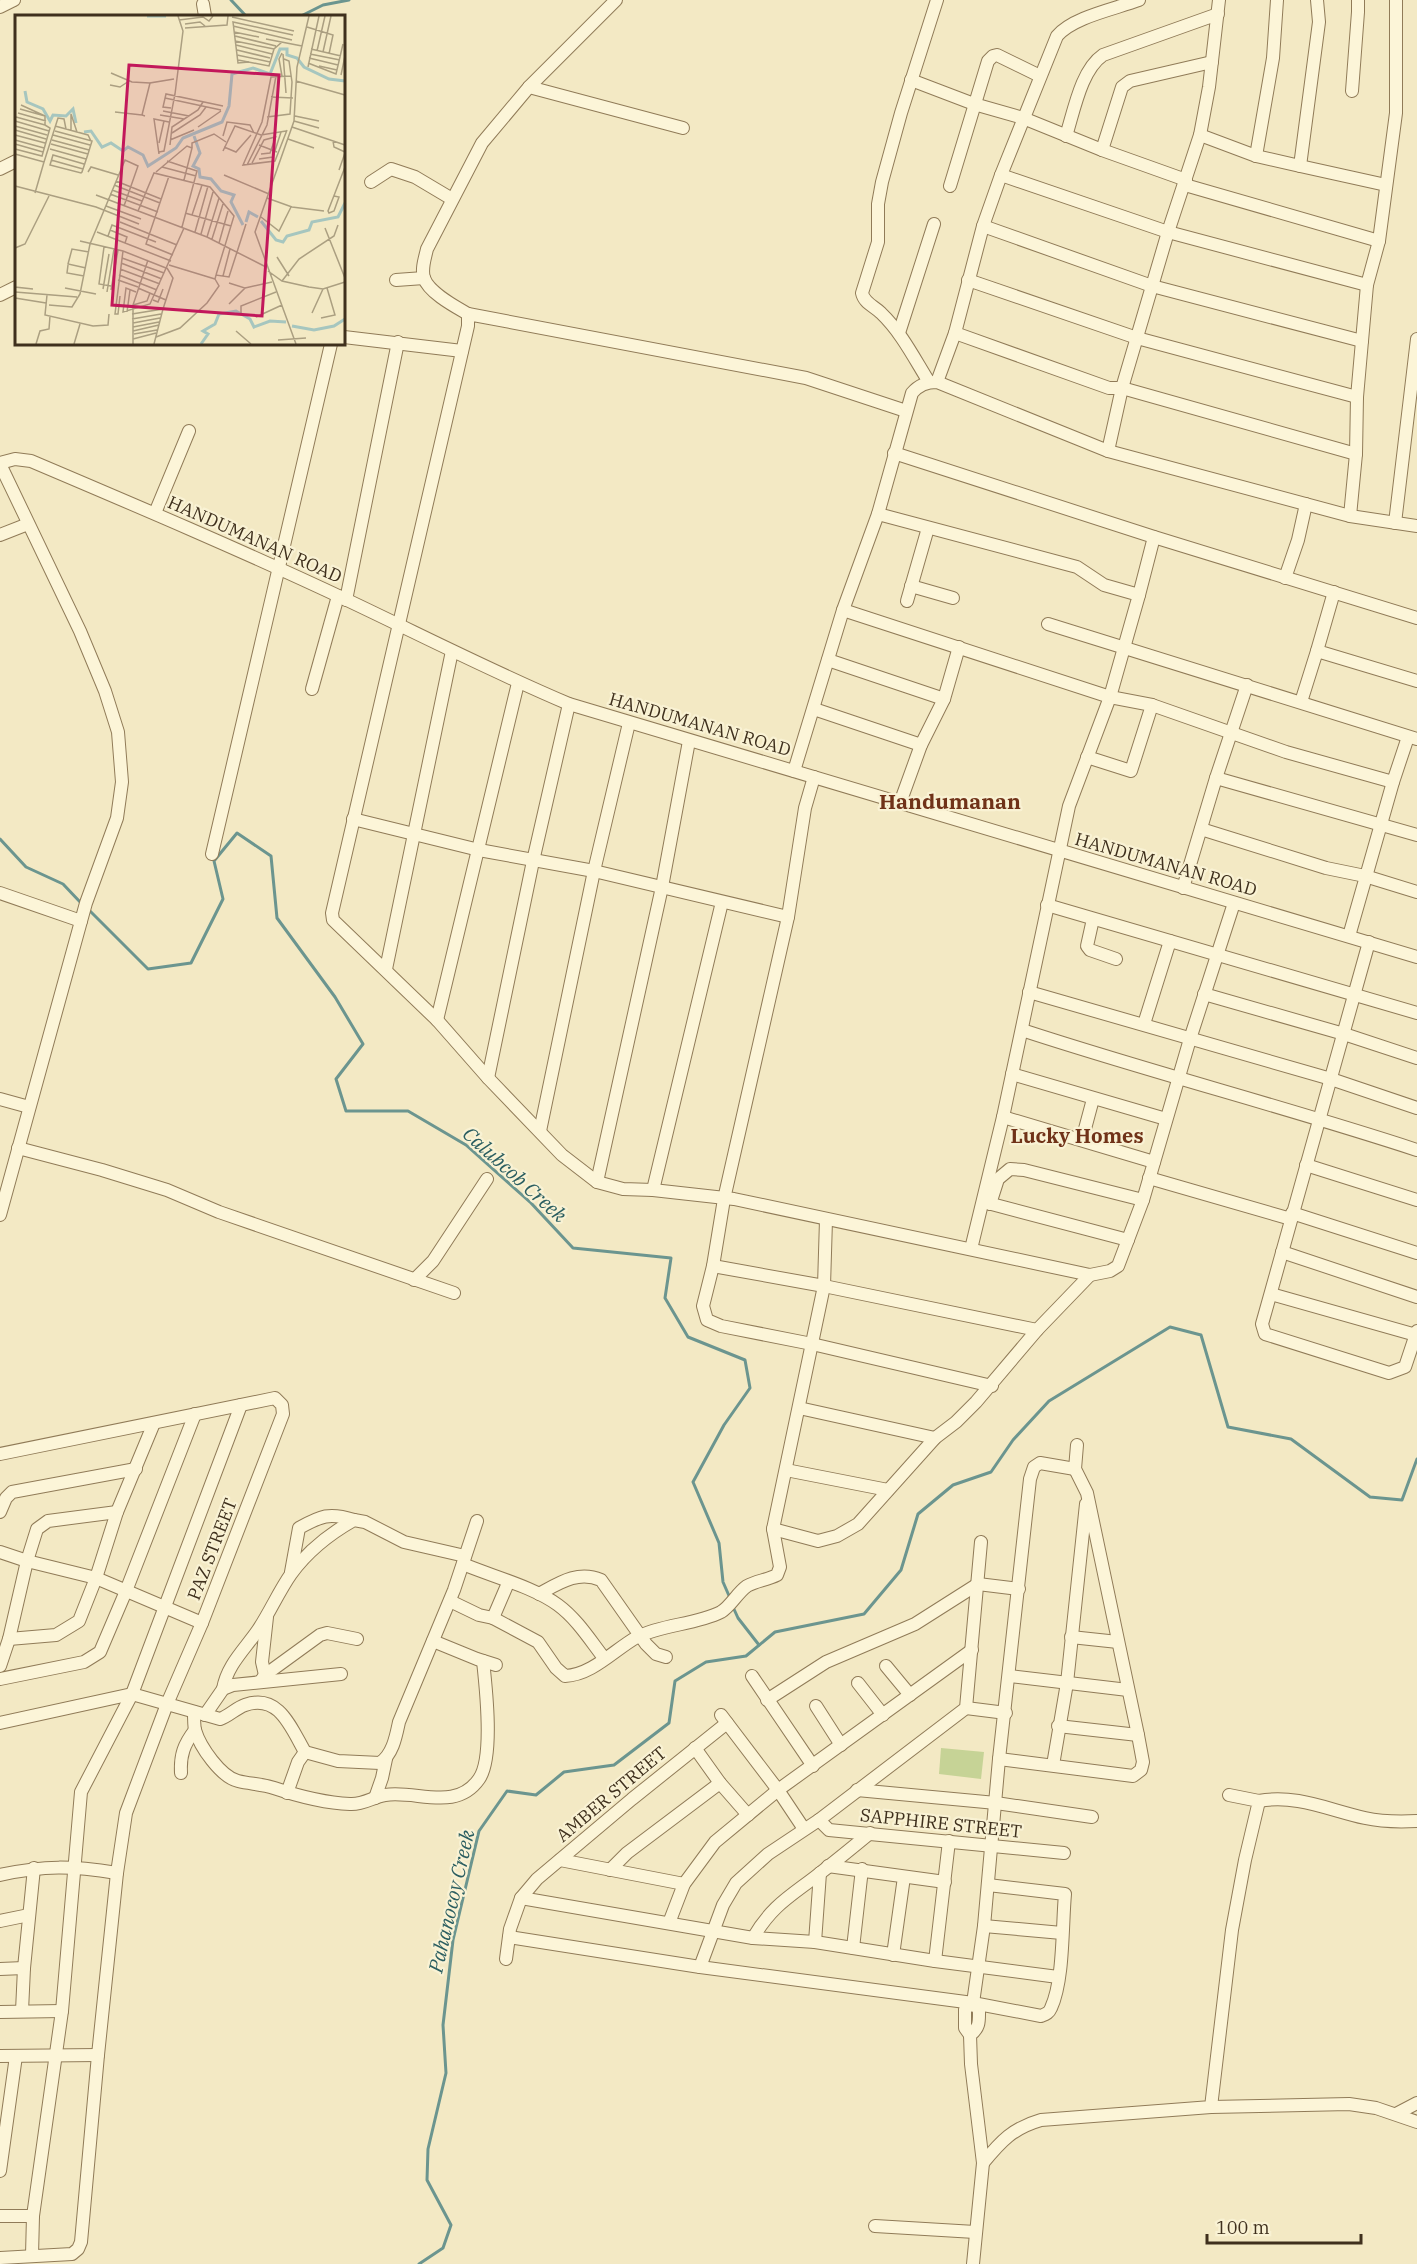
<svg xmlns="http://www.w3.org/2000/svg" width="1417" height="2264" viewBox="0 0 1417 2264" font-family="'IBM Plex Serif',serif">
<rect width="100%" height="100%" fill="#f3e9c4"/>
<!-- green -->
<path fill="#c6d396" d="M941,1748L984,1752L981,1779L939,1774Z"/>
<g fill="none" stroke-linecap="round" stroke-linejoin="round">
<!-- stream -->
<g stroke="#6b958f" stroke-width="3">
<path d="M231,0L246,16"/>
<path d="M301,16L323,5L349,0"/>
<path d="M0,839L26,867L63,884L81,903"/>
<path d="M88,909L148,969L191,963L223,899L214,861L237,833L271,856L277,918L335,997L363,1044L336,1079L346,1111H408L466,1145L531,1203L573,1248L671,1258L665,1298L688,1337L745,1360L750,1388L724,1425L693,1482L719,1543L723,1582L730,1598"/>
<path d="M733,1607L738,1618L759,1645"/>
<path d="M419,2264L443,2248L451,2225L427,2180L428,2149L446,2073L443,2025L453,1940L479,1831L507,1791L536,1795L564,1772L614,1765L669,1723L675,1681L706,1662L746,1656L775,1632L864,1614L901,1570L918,1514L953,1485L991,1472L1013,1440L1049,1401L1170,1327L1201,1335L1228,1427L1291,1439L1370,1497L1402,1500L1417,1459"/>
</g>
<defs>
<g id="minor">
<path d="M203,4L205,16"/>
<path d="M0,7L14,0"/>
<path d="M911,80L974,104L1023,118L1102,150L1186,180"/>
<path d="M529,87L683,128"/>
<path d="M1352,91L1358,12V0"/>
<path d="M1200,135L1256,156L1300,166L1319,22L1317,0"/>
<path d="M1066,136C1074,111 1081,70 1103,55L1218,14"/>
<path d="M1102,150L1122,87L1130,81L1212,62"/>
<path d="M1256,156L1273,58L1277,0"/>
<path d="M1300,166L1386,185"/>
<path d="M0,169L16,161"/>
<path d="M1001,175L1168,232L1367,285"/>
<path d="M371,182L391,169L415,177L452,199"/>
<path d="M1185,185L1379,241"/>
<path d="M950,186L988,61L993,56L997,55L1040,76"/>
<path d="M983,226L1152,286L1362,341"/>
<path d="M396,280L424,278"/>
<path d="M968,280L1137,338L1357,397"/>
<path d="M0,295L16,287"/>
<path d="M468,314C456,307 429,293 424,278C421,269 425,258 427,249L482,143L529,87L616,0"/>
<path d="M899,333L934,224"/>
<path d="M955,333L1109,388H1122L1356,454"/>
<path d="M344,337L462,351"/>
<path d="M929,382C914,358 901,332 881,313C874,306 864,303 862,293L878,242V204L882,182L901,113L937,0"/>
<path d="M937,382L955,333L983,226L1001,175L1057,36C1073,17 1115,9 1139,0"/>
<path d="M906,411L806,378L468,314V326L332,913L333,920L437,1020L488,1078L562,1155L597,1182L623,1189L653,1190L734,1199L1090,1275L1110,1271L1118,1266L1143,1200L1190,1039L1234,903"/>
<path d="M1108,451L1122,388L1168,232L1200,135L1209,87L1219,0"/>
<path d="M894,453L1154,537L1417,618"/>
<path d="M0,463L15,459L31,461C137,506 243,551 347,600C421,635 493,672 569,704L1417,957"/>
<path d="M0,464L80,631L105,691L118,732L122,782L117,818L86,903L0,1215"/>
<path d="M155,513L189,431"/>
<path d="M878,514L1077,567L1104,585L1139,595L1110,697L1069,806L1003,1117L971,1249"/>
<path d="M1350,516L1356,454L1357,397L1367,285L1379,241L1396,113V0"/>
<path d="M1395,523L1417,339"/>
<path d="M0,535L28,524"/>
<path d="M1285,578L1298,540L1306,504"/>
<path d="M911,586L953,598"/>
<path d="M1334,592L1317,651L1417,681"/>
<path d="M1139,595L1154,537"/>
<path d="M346,600L398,342"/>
<path d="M907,601L928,528"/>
<path d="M843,610L1110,697L1152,705L1286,752L1393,782"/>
<path d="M1048,624L1417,739"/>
<path d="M828,660L944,699"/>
<path d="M312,689L338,596"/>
<path d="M1301,702L1317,651"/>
<path d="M814,709L921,745"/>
<path d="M1087,757L1131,771L1152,705"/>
<path d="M794,771L843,610L878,514L912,393C919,385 926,382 937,382L1108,451L1350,516L1417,526"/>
<path d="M814,777L805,808L788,917L724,1199L713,1266L703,1306L707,1320L721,1326L812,1344L992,1386"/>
<path d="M1216,778L1417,835"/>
<path d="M900,803L921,745L944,699L959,647"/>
<path d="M353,819L479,850L594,871L788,917"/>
<path d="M1201,829L1326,868L1365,876L1417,892"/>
<path d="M212,854L331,344"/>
<path d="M1183,888L1216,778L1247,685"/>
<path d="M0,893L81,921"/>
<path d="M1047,905L1417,1013"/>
<path d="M1093,919L1087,946L1090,950L1116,959"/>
<path d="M1349,936L1393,782L1408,737"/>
<path d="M1369,942L1262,1324L1265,1334L1389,1373L1405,1367L1417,1331"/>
<path d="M386,969L452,651"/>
<path d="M1029,992L1331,1079L1417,1108"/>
<path d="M1204,994L1344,1034L1417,1058"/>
<path d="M437,1020L518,683"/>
<path d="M1144,1024L1170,941"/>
<path d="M1022,1030C1153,1073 1286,1107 1417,1150"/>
<path d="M1012,1074L1166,1119"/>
<path d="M488,1078L533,861L569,704"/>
<path d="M0,1099L29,1107"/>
<path d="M1003,1117L1154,1162"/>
<path d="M540,1131L594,871L629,723"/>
<path d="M1082,1140L1093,1099"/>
<path d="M18,1148L102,1170L167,1190L219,1212L454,1293"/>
<path d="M1306,1165L1417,1200"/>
<path d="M1149,1178L1291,1219"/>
<path d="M597,1182L662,887L689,741"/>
<path d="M653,1190L722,902"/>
<path d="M984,1202L1128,1240"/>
<path d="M990,1204L998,1179L1010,1169L1024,1170L1143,1200"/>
<path d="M1292,1213L1417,1253"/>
<path d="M826,1220L824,1286L773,1529L818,1541L837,1536L858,1524L935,1438L956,1422L976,1402L1037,1330L1090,1275"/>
<path d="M1282,1252L1417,1297"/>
<path d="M713,1266L824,1286L1037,1330"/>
<path d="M414,1280L433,1261L487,1179"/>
<path d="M1271,1294L1416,1335"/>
<path d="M799,1408L935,1438"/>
<path d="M0,1454L275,1398L282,1405L283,1414L202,1623L167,1704L126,1813L117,1873L98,2055L81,2242L78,2249L72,2254L0,2258"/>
<path d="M786,1470L888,1490"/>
<path d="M0,1512L6,1498L12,1492L136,1469"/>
<path d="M0,1552L27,1561L96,1578L202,1623"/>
<path d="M463,1564C491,1576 534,1587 558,1605C577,1619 590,1640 604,1658"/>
<path d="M291,1572L299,1528C321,1516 329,1512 354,1520"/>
<path d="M539,1594C559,1583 578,1570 601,1580L646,1644L656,1654L666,1657"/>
<path d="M450,1601L479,1615L493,1618L538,1642L556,1668L565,1676C592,1675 614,1650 637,1637C663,1624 695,1625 721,1612C731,1606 737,1593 747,1586C756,1581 767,1580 777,1575L780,1567L773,1529"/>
<path d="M493,1618L508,1583"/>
<path d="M1071,1637L1118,1642"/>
<path d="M9,1639L56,1635L79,1621L96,1578L117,1512L154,1423"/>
<path d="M433,1641L477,1659L496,1665"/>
<path d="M0,1666L9,1639L27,1561L37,1529L48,1521L117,1512"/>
<path d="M886,1666L910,1695"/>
<path d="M265,1675L262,1662L267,1617"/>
<path d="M752,1676L813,1766"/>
<path d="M1010,1676L1128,1690"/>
<path d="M0,1679L84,1662L100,1652L126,1591L195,1414"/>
<path d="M260,1682L265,1675L320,1635L327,1633L357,1639"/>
<path d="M858,1683L883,1715"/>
<path d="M223,1689C227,1665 245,1649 258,1630C270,1612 279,1591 291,1574C307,1552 331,1533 354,1520L365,1522L404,1542L465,1556"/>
<path d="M767,1700L826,1662L915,1624L978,1584L1019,1589"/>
<path d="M816,1706L841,1745"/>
<path d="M966,1708L1006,1713"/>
<path d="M194,1712C194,1718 194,1725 195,1730C200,1747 221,1777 238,1781C250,1784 262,1784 274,1788C298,1796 325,1803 350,1804C363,1805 373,1797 385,1795C417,1790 456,1812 479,1779C494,1758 486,1688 483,1661"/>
<path d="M205,1715L223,1689L233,1685L341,1674"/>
<path d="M721,1715L778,1790L804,1829"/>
<path d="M0,1723L132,1694L220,1719C229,1716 236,1708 245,1705C279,1693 291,1728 305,1752L338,1761L380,1763C393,1754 396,1736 399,1722L454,1590L477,1521"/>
<path d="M1058,1726L1138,1735"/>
<path d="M695,1748L720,1783L748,1815"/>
<path d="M999,1759L1133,1776L1141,1770L1143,1762L1138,1735L1087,1493L1075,1469L1077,1445"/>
<path d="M1053,1765L1067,1683L1086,1504"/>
<path d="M181,1773C180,1755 184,1744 195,1730"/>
<path d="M857,1790L996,1803L1092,1817"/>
<path d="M287,1793L298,1762L305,1752"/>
<path d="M375,1798L382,1778L386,1759"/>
<path d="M1259,1801C1296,1794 1329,1810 1365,1818C1383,1822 1399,1822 1417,1821"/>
<path d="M819,1820L829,1830L1064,1853"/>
<path d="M560,1860L684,1884"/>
<path d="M828,1866L945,1882"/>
<path d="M610,1870L627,1853L720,1783"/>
<path d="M0,1875C45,1865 72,1866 117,1873"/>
<path d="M521,1898L753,1938L815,1942L935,1961L1058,1977"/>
<path d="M0,1921L29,1915"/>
<path d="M669,1923L684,1884L715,1842L778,1790L972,1650"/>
<path d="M984,1926L1062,1933"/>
<path d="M509,1937L700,1967L973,2003L1041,2016C1046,2014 1049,2013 1051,2008C1064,1980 1062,1926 1065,1894L988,1885"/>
<path d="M753,1938C772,1905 791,1896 819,1874C836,1861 853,1847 870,1833"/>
<path d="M815,1942L820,1873"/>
<path d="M853,1948L862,1869"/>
<path d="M893,1955L904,1877"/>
<path d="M506,1959L510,1929L521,1898L537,1879L632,1799L727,1723"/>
<path d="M935,1961L949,1841"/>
<path d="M700,1967L723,1905L736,1883L768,1854L819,1820L966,1708L981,1542"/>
<path d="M0,1969L24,1968"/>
<path d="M22,2011L24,1968L34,1868"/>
<path d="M0,2012L62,2011"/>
<path d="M970,2035L965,2028V2009L973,2003L984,1926L999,1759L1030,1479L1034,1467L1040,1463L1075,1469"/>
<path d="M970,2035L971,2064L983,2163L973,2264"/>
<path d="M970,2035C980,2028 979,2021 979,2010L973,2003"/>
<path d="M0,2056L98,2055"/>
<path d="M1211,2107L1349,2104L1376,2108L1417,2122"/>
<path d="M1396,2114L1417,2103"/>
<path d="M983,2163C1001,2141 1013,2128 1041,2120L1211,2107L1232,1930L1245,1860L1259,1801L1229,1795"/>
<path d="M0,2171L16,2056"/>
<path d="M0,2216H33"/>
<path d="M875,2226L975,2232"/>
<path d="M32,2255L33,2216L62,2011L81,1792L132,1694L241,1405"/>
</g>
</defs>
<!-- minor casing -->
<use href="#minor" stroke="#907b58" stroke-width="14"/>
<!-- minor -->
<use href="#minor" stroke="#fcf5d8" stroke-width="12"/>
</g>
<g text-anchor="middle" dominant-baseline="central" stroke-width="4.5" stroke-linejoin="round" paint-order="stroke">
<!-- street labels -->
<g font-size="18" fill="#3f301d" stroke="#f9f2d4">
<text transform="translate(255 539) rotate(24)">HANDUMANAN ROAD</text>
<text transform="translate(700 724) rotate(16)">HANDUMANAN ROAD</text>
<text transform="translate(1166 864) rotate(16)">HANDUMANAN ROAD</text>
<text transform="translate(212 1549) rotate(-69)">PAZ STREET</text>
<text transform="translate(611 1794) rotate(-40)">AMBER STREET</text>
<text transform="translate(941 1823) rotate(6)">SAPPHIRE STREET</text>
</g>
<!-- neighbourhood labels -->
<g font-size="20" font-weight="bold" fill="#703218" stroke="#f9f2d4">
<text x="1077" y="1135">Lucky Homes</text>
</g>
<!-- water labels -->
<g font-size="20" font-style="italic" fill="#2b5e60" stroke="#f9f2d4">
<text transform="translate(515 1174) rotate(42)">Calubcob Creek</text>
<text transform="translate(451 1901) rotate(-77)">Pahanocoy Creek</text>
</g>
<!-- quarter labels -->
<g font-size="21" font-weight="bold" fill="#703218" stroke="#f9f2d4">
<text x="950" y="801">Handumanan</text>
</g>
</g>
<!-- overview -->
<g transform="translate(15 15)">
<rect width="330" height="330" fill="#f3e9c4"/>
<path fill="none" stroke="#a6c6bf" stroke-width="3" d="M132,1H151M10,76L12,87L28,94L35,106L38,100L51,101L58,94L61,108M69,117L76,116L87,132L96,128L108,136L113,132L128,140L133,151L161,133L168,123L207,107L214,91L217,59L238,53L255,59L265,34H272V40L282,43L289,52L314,64L330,66M179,121L185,138L178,151L184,154L185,162L196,164L206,176L219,180L216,187L228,210M246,206L261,225L268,227L272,221L294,215L297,207L323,202L330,188M231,207L234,197L243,202M277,311L299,315L319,311L330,304M186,329L193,319L188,316L200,309L204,299L221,296L235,304L239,312L255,306L271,307"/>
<path fill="none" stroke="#ab9f81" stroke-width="1.5" d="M217,2L279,16M164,5L188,2L194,6L198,1M170,9L185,7L190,11M218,11L277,25M292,12L318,20L314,39M170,13L212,10L213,1M219,17L244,22M220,21L261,31M251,24L287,31M220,26L259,34M221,30L257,39M296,34L326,41M222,35L255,43M302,36L310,1M308,37L316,1M268,39L271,78M295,39L325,45M222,40L255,47M294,43L323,50M223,45L254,51L259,34L267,27M234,47L223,48L218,7L278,20M293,48L321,59L328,29M304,51L322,55M293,52L304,1M96,58L117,67L135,68M326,60L330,41M267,61L264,44L267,38M281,66L330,80M95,70L105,72L114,66M256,82L278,83M150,83L206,95M6,90L30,101M156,93L148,92L151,79L208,91M148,96L174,101M100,97L127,100M3,98L31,106M145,100L169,104M130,101L127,100L135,68L159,64M280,101L304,106M1,102L30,110V101L5,94M252,102L275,99L277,67L274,46L269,44M0,106L34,116M279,106L304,113M0,111L32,120M40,111L73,120L76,126M183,112L206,96M277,112L330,130M0,115L31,124M272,115L260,146L228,150L247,107L256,62L276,61M40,116L77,126L73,139L67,157L66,158L35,150L38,140L69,149M56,116V99L62,117M157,118L185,100L191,92M0,120L30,128M38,120L75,130M208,121L212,107L235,110L239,118M273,124L299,133M0,125L29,133M37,125L74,135M155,125L179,115M318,126L319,132L330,137M144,128L149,106M0,129L28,137M36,129L73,139M155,130L157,112L183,95L188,87M244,130L262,137M209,132L221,137L236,120M177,133V128L199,119L211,127M0,134L27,141L35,113L30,110M35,134L71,144M208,136L220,111L246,120L271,116M144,137L149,136L160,79L168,16L163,1M0,139L29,147L20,178M144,139L139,104L154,107M246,139L255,138L261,121M244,144L258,142L266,117M36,145L68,154M152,146L182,156L167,212M29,147L43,103L49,104L51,114M237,148L249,125L260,122M232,150L252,110L261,61M147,152L181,161M324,155L330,138M73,157L76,152L103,160M141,157L172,131L177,133L169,165M209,160L254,179M154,161L131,229L158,240M101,166L146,184M99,170L145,188M0,171L81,192L124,209M97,175L127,186M95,179L143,197M81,180L192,222L251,252M319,181L324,182L319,196L314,198L313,196L320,178L330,152M252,183L277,192L309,196M91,191L126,204M123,196L139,158L195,172L219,201L201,260M170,198L216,211M177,200L187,170M246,202L264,216L276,192M105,207L162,230M310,213L330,263M95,215L112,222L110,228M82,217L156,246M180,217L193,171M186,219L198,177M93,221L97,210L141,227M192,222L204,183M197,224L208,189M65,226L108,236L151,253M204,228L213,196M89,232L84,269L96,271M0,233L10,229L34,181M262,242L274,261M107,243L149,258M106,248L147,264M53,250L52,258L69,261M154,250L200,264L201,260L214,262L231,209M71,253L53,249L57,234L74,237M105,254L145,269M253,256L267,266L294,272L308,274L330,267M0,260V272L18,274M104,260L142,275M208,261L215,234M103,265L123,272M267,266L284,244L319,221L323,210M214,268L230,273L214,289M50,273L81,279M123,273L151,285M230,273L257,267M88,274L94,239M96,275L103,235M0,277L62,282M92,277L99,234M121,277L111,273L108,297L135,289L169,213M32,280L30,300L78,311L93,310L94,299M105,281L103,299H100L108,236M0,283L31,288M138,285L143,287L148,274M34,290L57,292L65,279L75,229L110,145L123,151L109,191M118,290L132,286L135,278M148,294L158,263L152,253M112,297L115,275M297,298L308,274M117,299L148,294L139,329M226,299V291L261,277M241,302L267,290M306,303L320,300L312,273M117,304L146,299M118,308L145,303M118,312L144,307M118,316L144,310M221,316L236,329M119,319L142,315M141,322L165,313L192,288L204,271L200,264M118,324L141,318M263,325L291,323M21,329L25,316L34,314L35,301M59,329L65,309M118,329V290L133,245M281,329L240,217L279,106L282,52L294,1"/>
<path fill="#c2185b" fill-opacity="0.15" stroke="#c2185b" stroke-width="3" d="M114,50L264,60L247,301L97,290Z"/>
<rect width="330" height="330" fill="none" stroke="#3f301d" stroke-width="3"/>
</g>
<!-- scale -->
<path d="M1207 2234v9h154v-9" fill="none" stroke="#3f301d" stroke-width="3"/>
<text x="1216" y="2234" font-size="18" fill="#3f301d" stroke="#f9f2d4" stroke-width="4.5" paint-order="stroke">100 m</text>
</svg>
